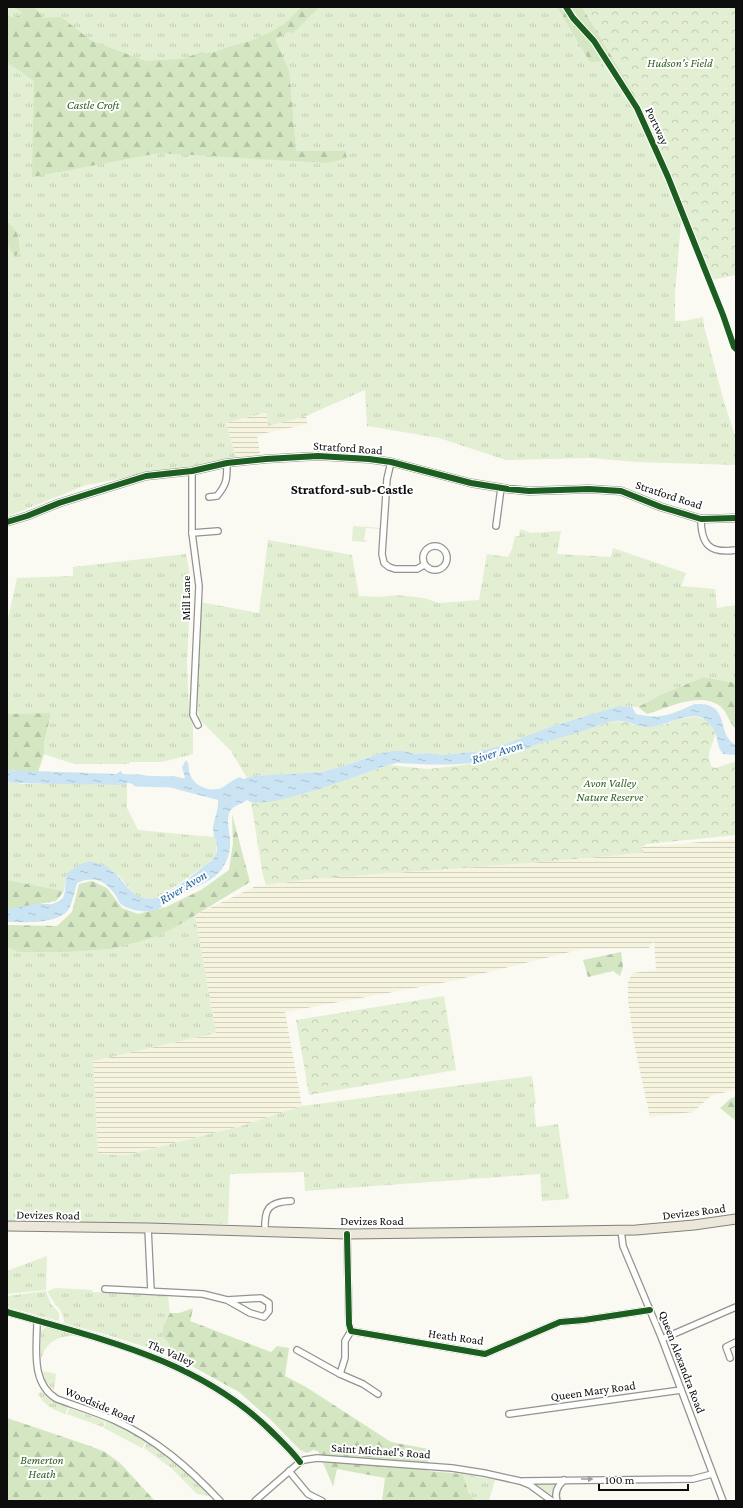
<svg xmlns="http://www.w3.org/2000/svg" width="743" height="1508" viewBox="0 0 743 1508" font-family="'Crimson Pro',serif">
<defs>
<pattern id="farmland-rules" width="6" height="5" patternUnits="userSpaceOnUse"><rect width="6" height="5" fill="#f6f4df"/><path d="M0 2.5h6" fill="none" stroke="#d2d0be"/></pattern>
<pattern id="grass-tufts" width="24" height="20" patternUnits="userSpaceOnUse"><rect width="24" height="20" fill="#e3efd3"/><path d="M3 7l-1-3M5 7V3M7 7l1-3M15 17l-1-3M17 17v-4M19 17l1-3" fill="none" stroke="#c2ccb4"/></pattern>
<pattern id="forest-firs" width="22" height="20" patternUnits="userSpaceOnUse"><rect width="22" height="20" fill="#d4e6c2"/><path d="M5 1l3.5 6h-7zM16 11l3.5 6h-7z" fill="#b5c4a6"/></pattern>
<pattern id="park-crowns" width="20" height="18" patternUnits="userSpaceOnUse"><rect width="20" height="18" fill="#e3efd3"/><path d="M2 6a3 3 0 1 1 6 0M12 15a3 3 0 1 1 6 0" fill="none" stroke="#c2ccb4"/></pattern>
<pattern id="water-ripples" width="26" height="14" patternUnits="userSpaceOnUse"><rect width="26" height="14" fill="#cae4f3"/><path d="M2 4q2-2 4 0t4 0M15 11q2-2 4 0t4 0" fill="none" stroke="#acc2cf"/></pattern>
</defs>
<rect width="100%" height="100%" fill="#faf9f2"/>
<!-- farmland -->
<g fill="url(#farmland-rules)">
<path d="M267,412L268,426L306,416L307,424L281,430L273,431L257,436L260,454L236,458L226,423Z"/>
<path d="M736,839V1090L712,1095L693,1112L650,1117L635,1048L628,1001V981L633,973L656,970L654,941L649,948L582,949L452,981L285,1012L302,1106L241,1126L127,1155L98,1154L93,1061L216,1033L195,915L254,887L311,879L529,863L643,853L642,847Z"/>
</g>
<!-- grass -->
<g fill="url(#grass-tufts)">
<path d="M7,7H559L634,105L681,222L675,294V321H684L703,317L704,326L724,402L736,439V465L637,462L590,458L506,460L439,438L367,426L365,390L306,416L268,426L267,412L226,423L236,458L86,485L9,516L7,508Z"/>
<path d="M520,529L531,533L561,531L557,554L611,557L613,548L686,573L681,586L715,589L717,608L736,605V683L704,677L660,695L638,707L619,706L599,712L550,727L503,745L480,751L442,755L428,753L414,754L405,751H392L381,753L347,765L322,772L254,776L247,778L231,751L199,719L197,699L200,602L259,613L268,540L352,555L359,596L380,597L396,595L424,598L439,603L479,600L487,554L508,557L512,549L515,536H519Z"/>
<path d="M186,554L191,580L187,663L189,710L193,725V754L162,762H129V764H74L44,754V743L51,713L7,714V623L17,578L73,576V567Z"/>
<path d="M7,781L23,784L49,783L120,785L127,783V808L138,830L212,837L214,835L217,840L216,856L203,867L164,894L155,899H146L137,897L118,875L66,874L64,891L7,880Z"/>
<path d="M195,915L216,1033L93,1061L98,1154L127,1155L241,1126L302,1106L532,1076L536,1104H534L536,1127L558,1124L569,1199L542,1201L540,1174L305,1191L304,1172L230,1174L228,1224L77,1222L69,1217H55L46,1220H7V947L18,952H68L111,949L179,925Z"/>
<path d="M47,1256L46,1290L7,1294V1271Z"/>
<path d="M56,1288L92,1290V1292L168,1295L170,1313L163,1326L162,1336L188,1364C148,1346 106,1334 64,1323C65,1309 51,1304 48,1291Z"/>
<path d="M46,1291L51,1304L59,1313V1321L7,1307V1296Z"/>
<path d="M49,1327L77,1336C61,1335 47,1340 42,1357H41V1332L43,1329Z"/>
<path d="M43,1371L56,1374L54,1391L45,1380Z"/>
<path d="M41,1391L50,1399L68,1407L65,1414C53,1410 44,1405 38,1394Z"/>
<path d="M69,1408L105,1421L103,1427L67,1414Z"/>
<path d="M106,1421L128,1431L146,1442L142,1448L104,1428Z"/>
<path d="M147,1442L185,1471L210,1496L197,1494L171,1468L144,1448Z"/>
<path d="M463,1474L495,1480L489,1501H476L469,1494Z"/>
<path d="M556,1483L552,1495L536,1485V1484Z"/>
</g>
<!-- forest -->
<g fill="url(#forest-firs)">
<path d="M15,7H34L43,18L61,17L92,41L146,61L182,59L202,52L209,54L228,47L251,41L271,32L284,24L302,7H319L293,33L288,32L275,39L289,71L296,151H345L347,158L327,163L159,153L32,177L34,81L7,62V15L14,18L20,15L22,13L15,8Z"/>
<path d="M557,7H582L637,98L634,105L601,61L590,62Z"/>
<path d="M7,222C19,231 18,237 20,251L16,256C5,247 7,236 7,222Z"/>
<path d="M704,677L736,683V729C729,723 727,711 720,706C699,691 668,708 647,714L638,707L660,695Z"/>
<path d="M51,713L44,743V754L38,772L7,770V714Z"/>
<path d="M232,814L250,882L179,925L158,936L111,949L68,952H18L7,947V925L57,926L72,912L79,884L92,881L107,888L122,908L138,914L166,907L201,890L229,870L233,843Z"/>
<path d="M7,880L64,891L56,901L7,910Z"/>
<path d="M621,952L623,967L620,976L613,971L588,977L583,960Z"/>
<path d="M736,1097V1121L720,1108L731,1098Z"/>
<path d="M191,1309H193L190,1321L271,1352L277,1346L289,1348L285,1376L306,1387L391,1442L428,1449V1471L463,1474L469,1494L476,1501H382L385,1478L337,1469L333,1486L318,1451L313,1450L307,1453L300,1450L271,1420L239,1392L188,1364L162,1336L163,1326L170,1313H179Z"/>
<path d="M7,1418L90,1446L105,1452L120,1463L155,1501H7Z"/>
</g>
<!-- park -->
<g fill="url(#park-crowns)">
<path d="M582,7H736V275L707,281L681,222L634,105L636,97Z"/>
<path d="M693,717C703,717 712,723 716,733L709,753V758L711,766L716,768L736,761V835L647,844L642,847L643,853L529,863L311,879L266,885L263,876L251,802L271,801L306,793L389,765L429,769L471,764L524,751L535,745L613,721L628,722L634,725H663L680,719Z"/>
<path d="M444,996L456,1070L309,1095L296,1020Z"/>
</g>
<!-- garden -->
<path fill="#e3efd3" d="M353,526L383,528L382,538L379,536V529L366,528L364,540L367,541V542L352,541Z"/>
<!-- water -->
<g fill="url(#water-ripples)">
<path d="M695,704C732,702 715,734 736,745V755L723,754C713,741 722,733 705,720C703,719 702,717 700,717C688,713 665,725 652,727C638,729 628,719 614,721C606,722 598,726 591,728C572,734 554,740 535,745C525,751 520,751 509,755C471,767 437,765 397,763L389,765C365,772 265,813 247,800C242,804 234,805 230,811C226,820 229,830 230,838C231,853 226,868 214,877C202,886 187,890 174,898C168,902 162,908 156,910C147,913 134,911 126,907C120,905 119,901 116,896C106,881 95,875 77,883C75,891 73,899 70,907C61,925 25,922 7,922V909L37,904H52L60,901L63,898L65,891L66,874C73,869 79,864 87,862C90,861 93,862 96,863C123,867 127,905 156,898C167,896 202,868 212,860C223,848 213,839 213,828C214,818 219,809 218,800L176,789L169,783H161L162,777C166,778 168,776 172,776C176,776 181,779 185,778L182,767L186,760C190,765 188,769 190,775C195,786 207,791 219,789C226,787 232,779 240,777L243,779L254,776L322,772L347,765L381,753L392,751H405L414,754L428,753L442,755L480,751L503,745L550,727L599,712L619,706L632,707L636,714C661,720 672,714 695,704Z"/>
<path d="M7,770L116,774L121,771L123,774C133,775 144,773 152,778V782L137,785L129,783L120,785L15,783L7,781Z"/>
</g>
<g fill="none" stroke-linecap="round" stroke-linejoin="round">
<!-- river -->
<path stroke="#cae4f3" stroke-width="11" d="M137,781L171,782L176,783"/>
<defs>
<g id="minor">
<path d="M391,462L387,479L382,554L384,563L389,567L395,569H417L424,565"/>
<path d="M192,471V533L199,586L193,715L198,725"/>
<path d="M209,497L217,496C227,484 227,479 227,463"/>
<path d="M701,519C701,544 709,554 736,550"/>
<path d="M496,526L501,488"/>
<path d="M192,533L218,531"/>
<circle cx="435" cy="558" r="12"/>
<path d="M148,1228L151,1291"/>
<path d="M621,1230L623,1246L662,1339L723,1501"/>
<path d="M265,1231C264,1209 268,1202 291,1201"/>
<path d="M347,1234L349,1324L351,1331L485,1354L560,1322L584,1320L650,1310"/>
<path d="M105,1289L203,1294L227,1300L250,1313L264,1317L269,1311V1303L261,1298L227,1300"/>
<path d="M7,1312C101,1339 199,1360 271,1431C281,1441 291,1450 300,1462"/>
<path d="M37,1321C37,1348 30,1383 57,1399C76,1406 96,1412 114,1420C156,1439 189,1468 220,1501"/>
<path d="M662,1339L736,1307"/>
<path d="M297,1350L340,1374L363,1384L378,1394"/>
<path d="M730,1358L726,1347L736,1342"/>
<path d="M340,1374L345,1358V1341L351,1331"/>
<path d="M509,1414L681,1390"/>
<path d="M289,1471L308,1494L322,1501"/>
<path d="M523,1481L693,1479L712,1474"/>
<path d="M255,1501L300,1462L304,1460L317,1458L452,1468L484,1473L520,1481L530,1485L552,1501"/>
<path d="M557,1501C554,1492 558,1486 564,1480"/>
</g>
<path id="tertiary" d="M7,522L27,516L59,503L146,476L192,471L227,463L266,459L318,456L369,459L391,462L471,483L508,489L529,491L589,489L621,491L661,507L701,519L736,518"/>
<path id="primary" d="M7,1226L148,1228L347,1234L510,1232L636,1230L694,1225L736,1219"/>
</defs>
<!-- minor casing -->
<use href="#minor" stroke="#949390" stroke-width="8"/>
<!-- tertiary casing -->
<use href="#tertiary" stroke="#949390" stroke-width="9"/>
<!-- primary casing -->
<use href="#primary" stroke="#81817d" stroke-width="11"/>
<!-- minor -->
<use href="#minor" stroke="#fefefd" stroke-width="5.5"/>
<!-- tertiary -->
<use href="#tertiary" stroke="#fefefd" stroke-width="7"/>
<!-- primary -->
<use href="#primary" stroke="#ebe7d9" stroke-width="9"/>
<defs>
<g id="cycleway">
<path d="M566,7L573,18L594,41L637,108L668,177L723,315L734,347L736,349"/>
<path d="M7,522L27,516L59,503L146,476L192,471L227,463L266,459L318,456L369,459L391,462L471,483L508,489L529,491L589,489L621,491L661,507L701,519L736,518"/>
<path d="M347,1234L349,1324L351,1331L485,1354L560,1322L584,1320L650,1310"/>
<path d="M7,1312C101,1339 199,1360 271,1431C281,1441 291,1450 300,1462"/>
</g>
</defs>
<!-- cycleway casing -->
<use href="#cycleway" stroke="#fff" stroke-width="8"/>
<!-- cycleway -->
<use href="#cycleway" stroke="#1b5e20" stroke-width="6"/>
</g>
<!-- one-way arrows -->
<defs><path id="oneway-solid" d="M-6-.8H1V-3.2L6.5 0L1 3.2V.8H-6Z"/></defs>
<use fill="#9e9e9d" href="#oneway-solid" transform="translate(587 1479)"/>
<g text-anchor="middle" dominant-baseline="central" stroke-width="4" stroke-linejoin="round" paint-order="stroke">
<!-- park labels -->
<g font-size="12" font-style="italic" fill="#2e6121" stroke="#fff">
<text x="680" y="63">Hudson's Field</text>
<text x="93" y="105">Castle Croft</text>
<text x="610" y="783">Avon Valley<tspan x="610" dy="14">Nature Reserve</tspan></text>
<text x="42" y="1460">Bemerton<tspan x="42" dy="14">Heath</tspan></text>
</g>
<!-- street labels -->
<g font-size="12" fill="#0d0d0d" stroke="#fff">
<text transform="translate(657 126) rotate(65)">Portway</text>
<text transform="translate(348 448) rotate(4)">Stratford Road</text>
<text transform="translate(669 495) rotate(18)">Stratford Road</text>
<text transform="translate(186 598) rotate(-90)">Mill Lane</text>
<text transform="translate(694 1212) rotate(-7)">Devizes Road</text>
<text transform="translate(48 1215) rotate(1)">Devizes Road</text>
<text x="372" y="1221">Devizes Road</text>
<text transform="translate(456 1337) rotate(8)">Heath Road</text>
<text transform="translate(171 1353) rotate(23)">The Valley</text>
<text transform="translate(682 1362) rotate(69)">Queen Alexandra Road</text>
<text transform="translate(593 1391) rotate(-8)">Queen Mary Road</text>
<text transform="translate(100 1405) rotate(23)">Woodside Road</text>
<text transform="translate(381 1451) rotate(4)">Saint Michael's Road</text>
</g>
<!-- water labels -->
<g font-size="13" font-style="italic" fill="#1d6198" stroke="#fff">
<text transform="translate(497 752) rotate(-17)">River Avon</text>
<text transform="translate(183 887) rotate(-31)">River Avon</text>
</g>
<!-- quarter labels -->
<g font-size="14" font-weight="bold" fill="#0d0d0d" stroke="#fff">
<text x="352" y="489">Stratford-sub-Castle</text>
</g>
</g>
<!-- border -->
<rect width="743" height="1508" fill="none" stroke="#0d0d0d" stroke-width="16"/>
<!-- scale -->
<path d="M599 1484v6h89v-6" fill="none" stroke="#0d0d0d" stroke-width="2"/>
<text x="605" y="1484" font-size="12" fill="#0d0d0d" stroke="#ffffff" stroke-width="3" paint-order="stroke">100 m</text>
</svg>
